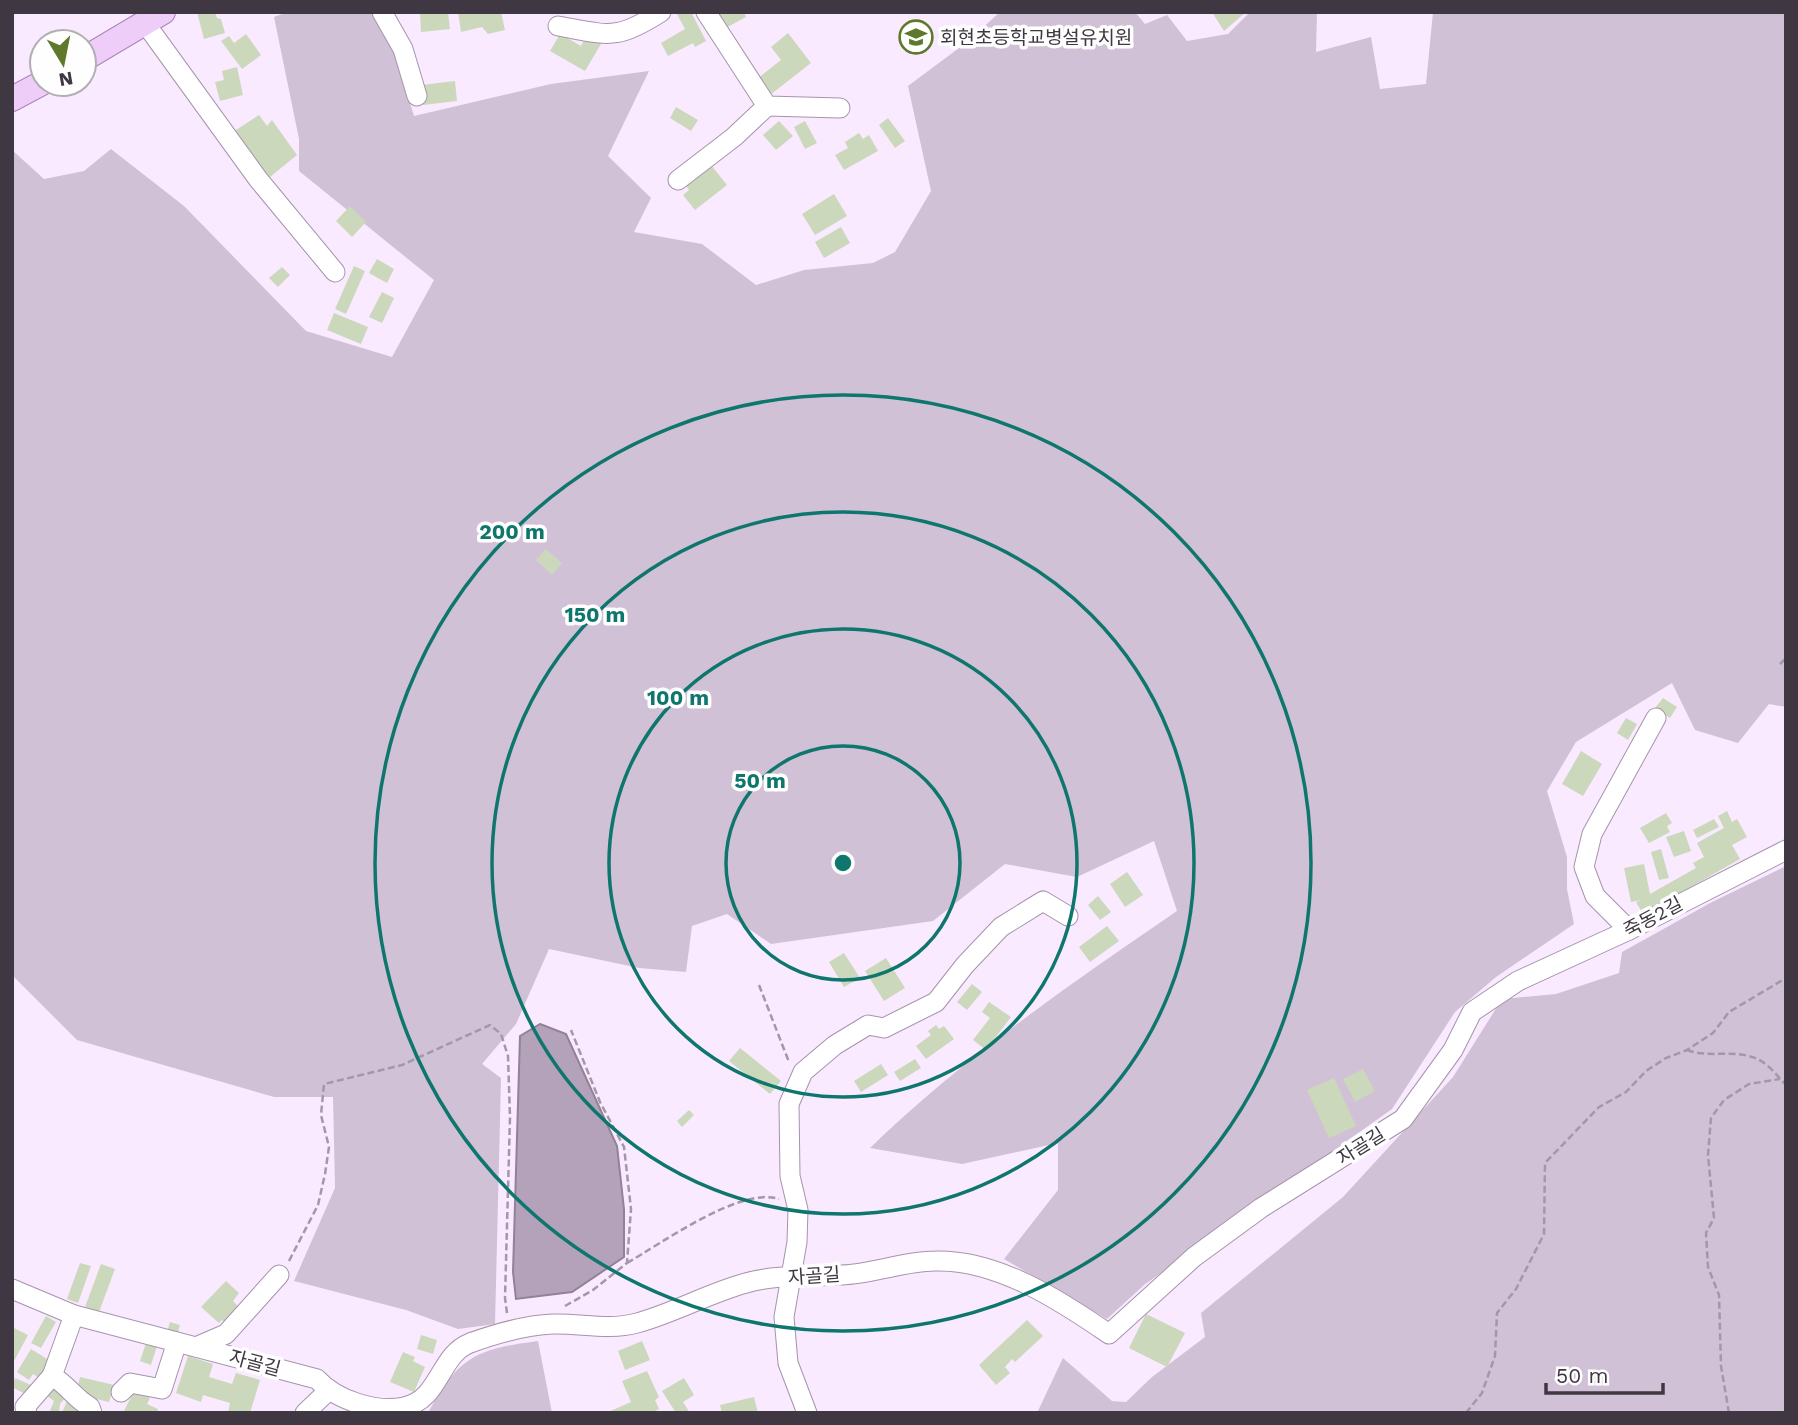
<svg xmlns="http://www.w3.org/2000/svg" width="1798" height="1425" viewBox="0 0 1798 1425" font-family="'Work Sans','Noto Sans KR',sans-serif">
<rect width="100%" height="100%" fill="#f9eaff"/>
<!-- green -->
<g fill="#d1c1d6">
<path d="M288,12H371L394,51L414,116L551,84L649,71L608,156L651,198L634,232L702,244L756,285L804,270L873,263L895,252L931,191L908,86L967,42L1000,12H1135L1145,24L1167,15L1187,41L1228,34L1250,12H1317L1316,52L1371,37L1380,89L1426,84L1433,12H1786V707L1769,704L1738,743L1695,730L1672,683L1576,742L1547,791L1567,857V889L1574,924L1496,977L1455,1012L1392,1109L1144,1285L1107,1319L1004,1259L1058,1190V1143L962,1164L870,1148C963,1058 1070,984 1177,911L1154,841L1077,877L1005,864L933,921L771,944L727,914L692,926L686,972L639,968L549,949L516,1024L482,1064L501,1078L495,1324L458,1329L406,1310L294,1281L335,1188L333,1097H274L77,1040L12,975V150L44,179L84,171L111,149L184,206L306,331L392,357L434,280L299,171V139L274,17Z"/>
<path d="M1786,866V1413H1037L1063,1358L1112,1401L1126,1402L1152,1377L1205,1337L1201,1313L1343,1197L1453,1077L1502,999L1556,994L1619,973L1622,952L1712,902Z"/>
<path d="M538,1341L552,1413H428C458,1356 478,1349 538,1341Z"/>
</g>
<!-- water -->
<path fill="#b4a2bb" stroke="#918297" stroke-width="2" d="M540,1024L566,1034L617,1146L624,1209V1257L572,1292L516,1299L513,1272L520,1036Z"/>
<!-- building -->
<g fill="#ccd8bc">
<path d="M197,12H215L217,18L221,19L225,33L204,39Z"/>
<path d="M420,12H448L450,29L421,32Z"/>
<path d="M458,12H501L505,30L488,34L482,27L461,32Z"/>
<path d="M679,12H691L706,41L695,47L693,43L668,56L661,43L685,29L677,14Z"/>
<path d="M710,12H744L746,17L720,31Z"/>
<path d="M1212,12H1246L1224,31Z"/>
<path d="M788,33L811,63L770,95L757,79L781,60L771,47Z"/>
<path d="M246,34L261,55L242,69L221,41L229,36L234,43Z"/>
<path d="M560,34L581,46L586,36L601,44L585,71L550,51Z"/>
<path d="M237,67L243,95L220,101L215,82L224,80L222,71Z"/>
<path d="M455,81L457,101L423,105L421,85Z"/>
<path d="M676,107L698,120L691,131L670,118Z"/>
<path d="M259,115L267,126L272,120L297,155L270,177L260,165L255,167L230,134Z"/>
<path d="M888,118L905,141L895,148L879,125Z"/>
<path d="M779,121L793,136L776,150L763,135Z"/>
<path d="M805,121L817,143L805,149L794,127Z"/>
<path d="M859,133L863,139L869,135L878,151L844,170L835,155L848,148L845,142Z"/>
<path d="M711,165L727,185L695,210L683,195L689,190L685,184Z"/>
<path d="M834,194L847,216L815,235L802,214Z"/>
<path d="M350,206L366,222L352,237L336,221Z"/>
<path d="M841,227L850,243L824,258L815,242Z"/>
<path d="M377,259L394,269L387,283L369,273Z"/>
<path d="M354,266L365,271L346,314L335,309Z"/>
<path d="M282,267L290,275L278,287L269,278Z"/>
<path d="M382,292L394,298L382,323L369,317Z"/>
<path d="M334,313L368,327L361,344L327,330Z"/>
<path d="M546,549L562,563L552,575L536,560Z"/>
<path d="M1663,698L1677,707L1670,718L1655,708Z"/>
<path d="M1626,718L1637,724L1628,740L1617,733Z"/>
<path d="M1581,751L1602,764L1583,796L1562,784Z"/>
<path d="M1727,811L1732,822L1737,819L1747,837L1732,845L1740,859L1643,914L1636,902L1641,900L1631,902L1624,868L1644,864L1650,894L1696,868L1693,863L1704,857L1697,843L1724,828L1718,816Z"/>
<path d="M1666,813L1672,823L1667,826L1670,832L1649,843L1640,828Z"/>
<path d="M1714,819L1719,827L1697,838L1693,830Z"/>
<path d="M1684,831L1691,851L1674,857L1666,837Z"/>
<path d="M1661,849L1669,878L1659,880L1651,852Z"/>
<path d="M1127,872L1143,895L1125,907L1110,884Z"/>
<path d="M1098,896L1111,912L1100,920L1088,905Z"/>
<path d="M1107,926L1119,941L1090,962L1079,947Z"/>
<path d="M844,953L860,978L844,987L829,962Z"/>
<path d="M886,958L905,988L884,1001L865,971Z"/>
<path d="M972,984L982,992L967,1010L957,1002Z"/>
<path d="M989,1002L1011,1017L986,1050L973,1040L990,1018L982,1012Z"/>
<path d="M936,1025L939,1029L944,1026L954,1039L926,1059L916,1046L931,1035L928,1031Z"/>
<path d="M740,1048L781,1081L770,1094L729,1061Z"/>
<path d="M915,1059L921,1068L900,1081L894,1072Z"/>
<path d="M881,1064L888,1075L861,1092L854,1081Z"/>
<path d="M1363,1069L1375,1091L1355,1102L1343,1079Z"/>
<path d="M1334,1078L1356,1126L1329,1138L1307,1090Z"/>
<path d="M689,1110L694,1115L682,1127L677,1121Z"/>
<path d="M80,1263L91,1266L78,1303L67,1299Z"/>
<path d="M101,1264L115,1269L99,1312L85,1307Z"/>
<path d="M226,1281L239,1293L233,1301L243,1311L228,1326L222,1320L219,1323L201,1307Z"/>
<path d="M1146,1314L1185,1333L1167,1367L1129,1348Z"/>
<path d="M46,1316L56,1322L41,1348L31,1343Z"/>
<path d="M1027,1320L1043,1336L1015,1362L1012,1359L1005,1367L1010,1373L996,1385L979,1365Z"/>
<path d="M170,1322L180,1325L177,1335L167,1332Z"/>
<path d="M12,1327L28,1335L12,1365Z"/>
<path d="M421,1335L437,1340L433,1354L417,1349Z"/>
<path d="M642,1341L650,1360L625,1370L618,1351Z"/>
<path d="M146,1343L157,1346L151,1365L140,1361Z"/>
<path d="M31,1349L52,1362L41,1379L33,1374L29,1380L17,1372Z"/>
<path d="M403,1352L415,1357L413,1361L425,1367L414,1392L390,1382Z"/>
<path d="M188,1356L213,1364L209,1377L232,1384L236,1373L260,1380L250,1413H228L230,1403L203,1395L201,1402L176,1393Z"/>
<path d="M647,1371L659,1397L655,1400L659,1409L651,1413H606L631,1402L622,1381Z"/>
<path d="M80,1377L114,1385L109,1402L76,1394Z"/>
<path d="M15,1378L31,1385L27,1395L12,1387Z"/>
<path d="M684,1378L694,1395L683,1402L690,1413H676L662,1391Z"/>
<path d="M50,1383L66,1397L60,1404L59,1413H49L54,1401L42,1392Z"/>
<path d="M134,1391L150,1398L147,1404L158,1409L157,1413H123Z"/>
<path d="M754,1397L758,1413H722L720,1405Z"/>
<path d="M67,1401L84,1408L82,1413H62Z"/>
</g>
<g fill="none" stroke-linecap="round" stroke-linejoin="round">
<defs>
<g id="minor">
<path d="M382,12L403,49L417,96"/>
<path d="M706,12L767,106L840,108"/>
<path d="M145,23L258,179L335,272"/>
<path d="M558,26C609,35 616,41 661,12"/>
<path d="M678,180L734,137L767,106"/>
<path d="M1629,930L1595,896L1584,867L1592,834L1656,718"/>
<path d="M12,1289L74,1315L317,1379C336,1400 376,1413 404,1407C440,1400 439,1355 470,1343C495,1334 526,1325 553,1324C581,1323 608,1331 637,1323C674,1313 709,1293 746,1283C777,1274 810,1277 841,1275C873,1274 904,1261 935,1261C997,1259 1061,1301 1109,1334L1194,1257L1261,1208L1403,1119L1453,1050L1472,1012L1518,981L1629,930L1786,850"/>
<path d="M196,1347L226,1334L279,1275"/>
<path d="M52,1376C68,1385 74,1398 90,1407L92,1413"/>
<path d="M121,1392L130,1383L162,1389L177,1342"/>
<path d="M27,1413L25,1407L52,1376L74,1315"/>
<path d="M305,1413L328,1391"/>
<path d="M807,1413L788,1363L784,1317L797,1242L798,1210L790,1176L789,1104L803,1072L835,1045L868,1025L884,1028L936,1002L965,965L1001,927L1043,901L1068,916"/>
</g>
<g id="major">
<path d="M84,59L163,12"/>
<path d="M12,99L42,83"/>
</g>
</defs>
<!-- minor casing -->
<use href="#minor" stroke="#a594ab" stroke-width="21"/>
<!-- major casing -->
<use href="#major" stroke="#aa85b6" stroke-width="26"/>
<!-- path -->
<g stroke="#a498a8" stroke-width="2.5" stroke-dasharray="7 3.5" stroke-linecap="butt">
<path d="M1780,664L1786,658"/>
<path d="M759,985L789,1062"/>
<path d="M1687,1050C1708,1058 1731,1050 1752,1057C1767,1061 1776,1075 1786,1085"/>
<path d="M289,1261L318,1205L325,1174L329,1147L321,1115L324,1084L402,1065L490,1025L501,1034L508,1056L510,1117L505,1298L507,1313"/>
<path d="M627,1263C662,1243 741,1186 779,1199"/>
<path d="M565,1306L593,1290L627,1263L631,1209L624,1147L600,1102L571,1030"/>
<path d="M1466,1413L1482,1393L1495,1356L1497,1313L1516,1289L1544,1234L1545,1163L1599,1107L1626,1092L1646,1071L1666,1058L1687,1050L1713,1033L1729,1012L1786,978"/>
<path d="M1729,1413L1721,1366L1719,1295L1708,1267L1706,1233L1714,1218L1708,1155L1711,1118L1724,1100L1749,1084L1780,1079"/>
</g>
<!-- minor -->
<use href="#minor" stroke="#fff" stroke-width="19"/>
<!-- major -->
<use href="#major" stroke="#eecef9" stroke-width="24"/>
</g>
<!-- distance rings -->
<g fill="none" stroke="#0f766e" stroke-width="3.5">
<circle cx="843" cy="863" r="117"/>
<circle cx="843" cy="863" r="234"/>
<circle cx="843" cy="863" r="351"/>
<circle cx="843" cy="863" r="468"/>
</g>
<!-- icons -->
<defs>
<symbol id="school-ring" viewBox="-11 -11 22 22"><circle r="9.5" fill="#fefefe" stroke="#5e792c" stroke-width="1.5"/><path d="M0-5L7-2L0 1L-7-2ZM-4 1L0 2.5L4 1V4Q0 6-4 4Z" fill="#5e792c"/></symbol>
</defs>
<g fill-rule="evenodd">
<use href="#school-ring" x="897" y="18" width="38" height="38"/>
</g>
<g text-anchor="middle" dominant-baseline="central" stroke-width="7" stroke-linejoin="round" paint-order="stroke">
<!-- poi labels -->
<g font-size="19" fill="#3f3842" stroke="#fefefe" text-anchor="start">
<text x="940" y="37">회현초등학교병설유치원</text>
</g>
<!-- street labels -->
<g font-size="19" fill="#3f3842" stroke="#fefefe">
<text transform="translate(1653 917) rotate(-28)">죽동2길</text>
<text transform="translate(1361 1146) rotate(-32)">자골길</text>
<text transform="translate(814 1276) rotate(-4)">자골길</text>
<text transform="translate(255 1363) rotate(15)">자골길</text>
</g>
</g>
<circle cx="843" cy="863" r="10" fill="#0f766e" stroke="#fefefe" stroke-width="3.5"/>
<g font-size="21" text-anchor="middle" font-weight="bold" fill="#0f766e" stroke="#fefefe" stroke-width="7" stroke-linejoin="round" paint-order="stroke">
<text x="512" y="539">200 m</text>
<text x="595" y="622">150 m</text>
<text x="678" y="705">100 m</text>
<text x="760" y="788">50 m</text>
</g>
<!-- border -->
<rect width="1798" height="1425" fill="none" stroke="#3f3842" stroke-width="28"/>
<!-- north arrow -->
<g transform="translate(63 63) rotate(170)"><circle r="33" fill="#fefefe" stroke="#b2afb3" stroke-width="2"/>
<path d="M0-5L12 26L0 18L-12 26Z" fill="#5e792c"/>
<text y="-10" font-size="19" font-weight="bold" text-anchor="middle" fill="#3f3842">N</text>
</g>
<!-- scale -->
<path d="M1546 1383v10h117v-10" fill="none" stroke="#3f3842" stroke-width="3.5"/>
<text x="1556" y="1383" font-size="21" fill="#3f3842" stroke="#fefefe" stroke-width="5" paint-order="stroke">50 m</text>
</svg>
